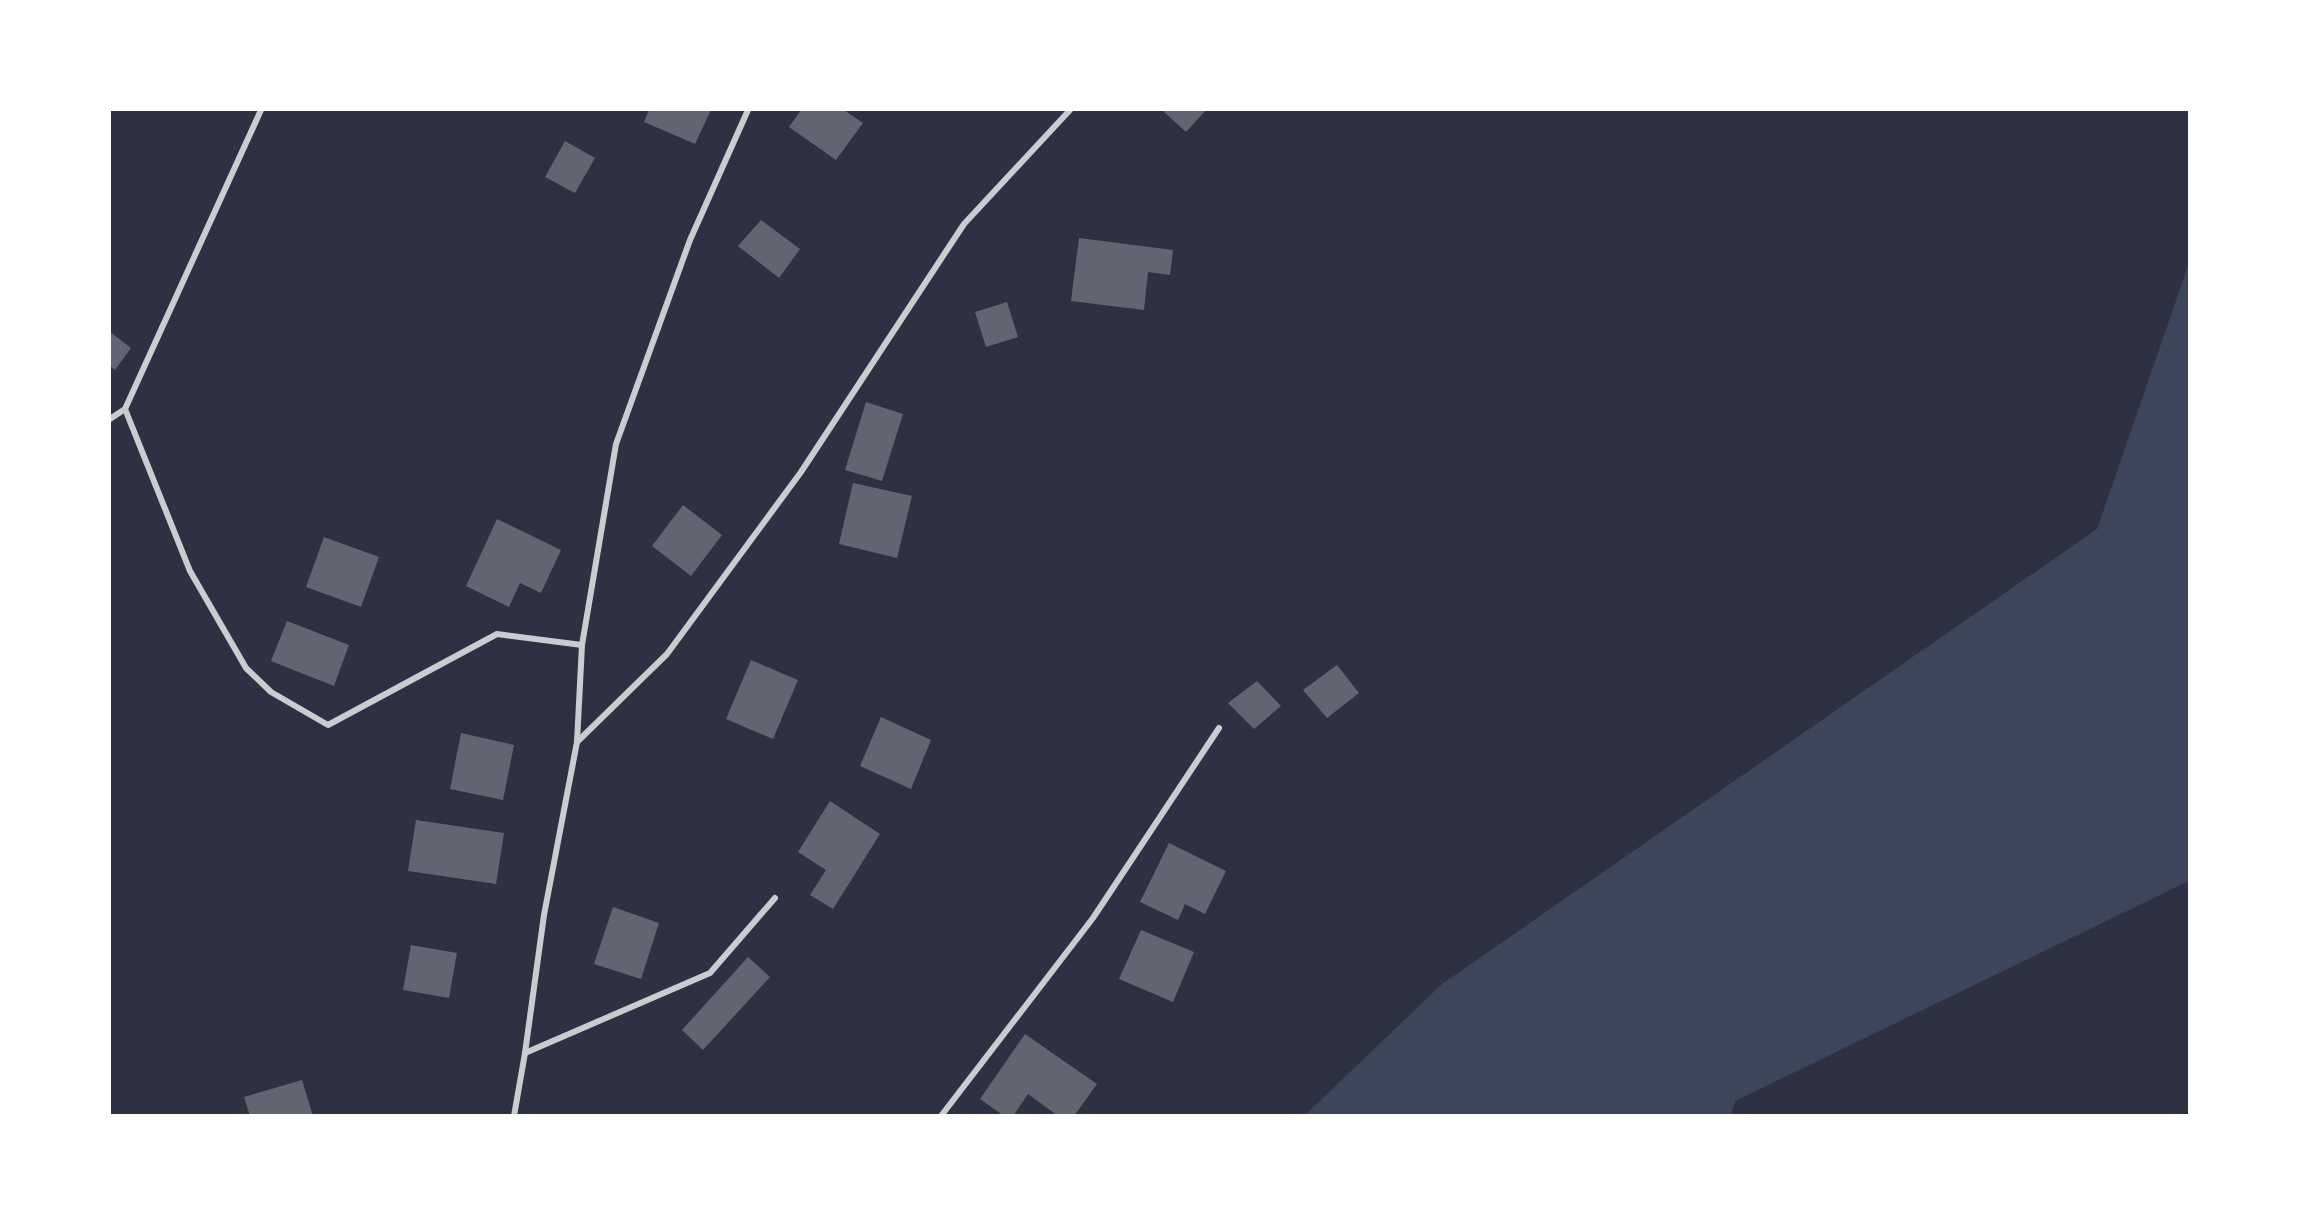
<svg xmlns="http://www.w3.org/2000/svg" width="2299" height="1225" viewBox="0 0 2299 1225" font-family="Raleway,sans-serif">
<rect width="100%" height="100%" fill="#2d3142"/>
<!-- green -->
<path fill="#3c4559" d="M2189,263V881L1735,1101L1731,1115H1305L1442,984L2097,529Z"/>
<!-- building -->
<g fill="#626471">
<path d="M649,110H711L695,144L644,122Z"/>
<path d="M801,110H844L863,123L836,160L789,127Z"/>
<path d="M1162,110H1206L1186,132Z"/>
<path d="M565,141L595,158L575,193L545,177Z"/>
<path d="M761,220L800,249L779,278L738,246Z"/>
<path d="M1079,238L1173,250L1170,275L1148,272L1144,310L1071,301Z"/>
<path d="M1007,302L1018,337L986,347L975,312Z"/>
<path d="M110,332L131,348L115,370L110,366Z"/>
<path d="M866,402L903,414L882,481L845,470Z"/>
<path d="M853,483L912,496L897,558L839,544Z"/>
<path d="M683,505L722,535L691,576L652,546Z"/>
<path d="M497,519L561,550L541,593L520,583L509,607L466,586Z"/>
<path d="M324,537L379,557L361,607L306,587Z"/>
<path d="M287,621L349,645L334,686L271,661Z"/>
<path d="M751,660L798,680L773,739L726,719Z"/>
<path d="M1337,665L1359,693L1327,718L1303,690Z"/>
<path d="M1257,681L1281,706L1254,729L1228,703Z"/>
<path d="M881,717L931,740L911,789L860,766Z"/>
<path d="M461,733L514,745L503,800L450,789Z"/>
<path d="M830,801L880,834L833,909L810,895L826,870L798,852Z"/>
<path d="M416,820L504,833L496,884L408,871Z"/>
<path d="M1169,843L1226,871L1205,914L1185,904L1178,920L1140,902Z"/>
<path d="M613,907L659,923L641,979L594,964Z"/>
<path d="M1141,930L1194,952L1173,1002L1119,979Z"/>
<path d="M411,945L457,953L449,998L403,990Z"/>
<path d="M748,957L770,977L703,1050L682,1030Z"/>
<path d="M1025,1034L1097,1084L1074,1116H1058L1028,1094L1013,1116H1004L980,1099Z"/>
<path d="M302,1080L313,1116H250L244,1097Z"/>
</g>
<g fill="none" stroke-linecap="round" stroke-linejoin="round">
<!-- minor -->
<g stroke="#caccd0" stroke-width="6">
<path d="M125,409L190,571L246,668L271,692L328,725L497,634L582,645"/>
<path d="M110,419L125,409L261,110"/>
<path d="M577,742L667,654L801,472L964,224L1070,110"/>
<path d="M525,1053L710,973L775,898"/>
<path d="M514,1116L525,1053L544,915L577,742L582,645L616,444L690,240L748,110"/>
<path d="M941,1116L1093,918L1219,728"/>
</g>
</g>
<!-- border -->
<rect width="2299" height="1225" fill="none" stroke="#ffffff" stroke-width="222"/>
</svg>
